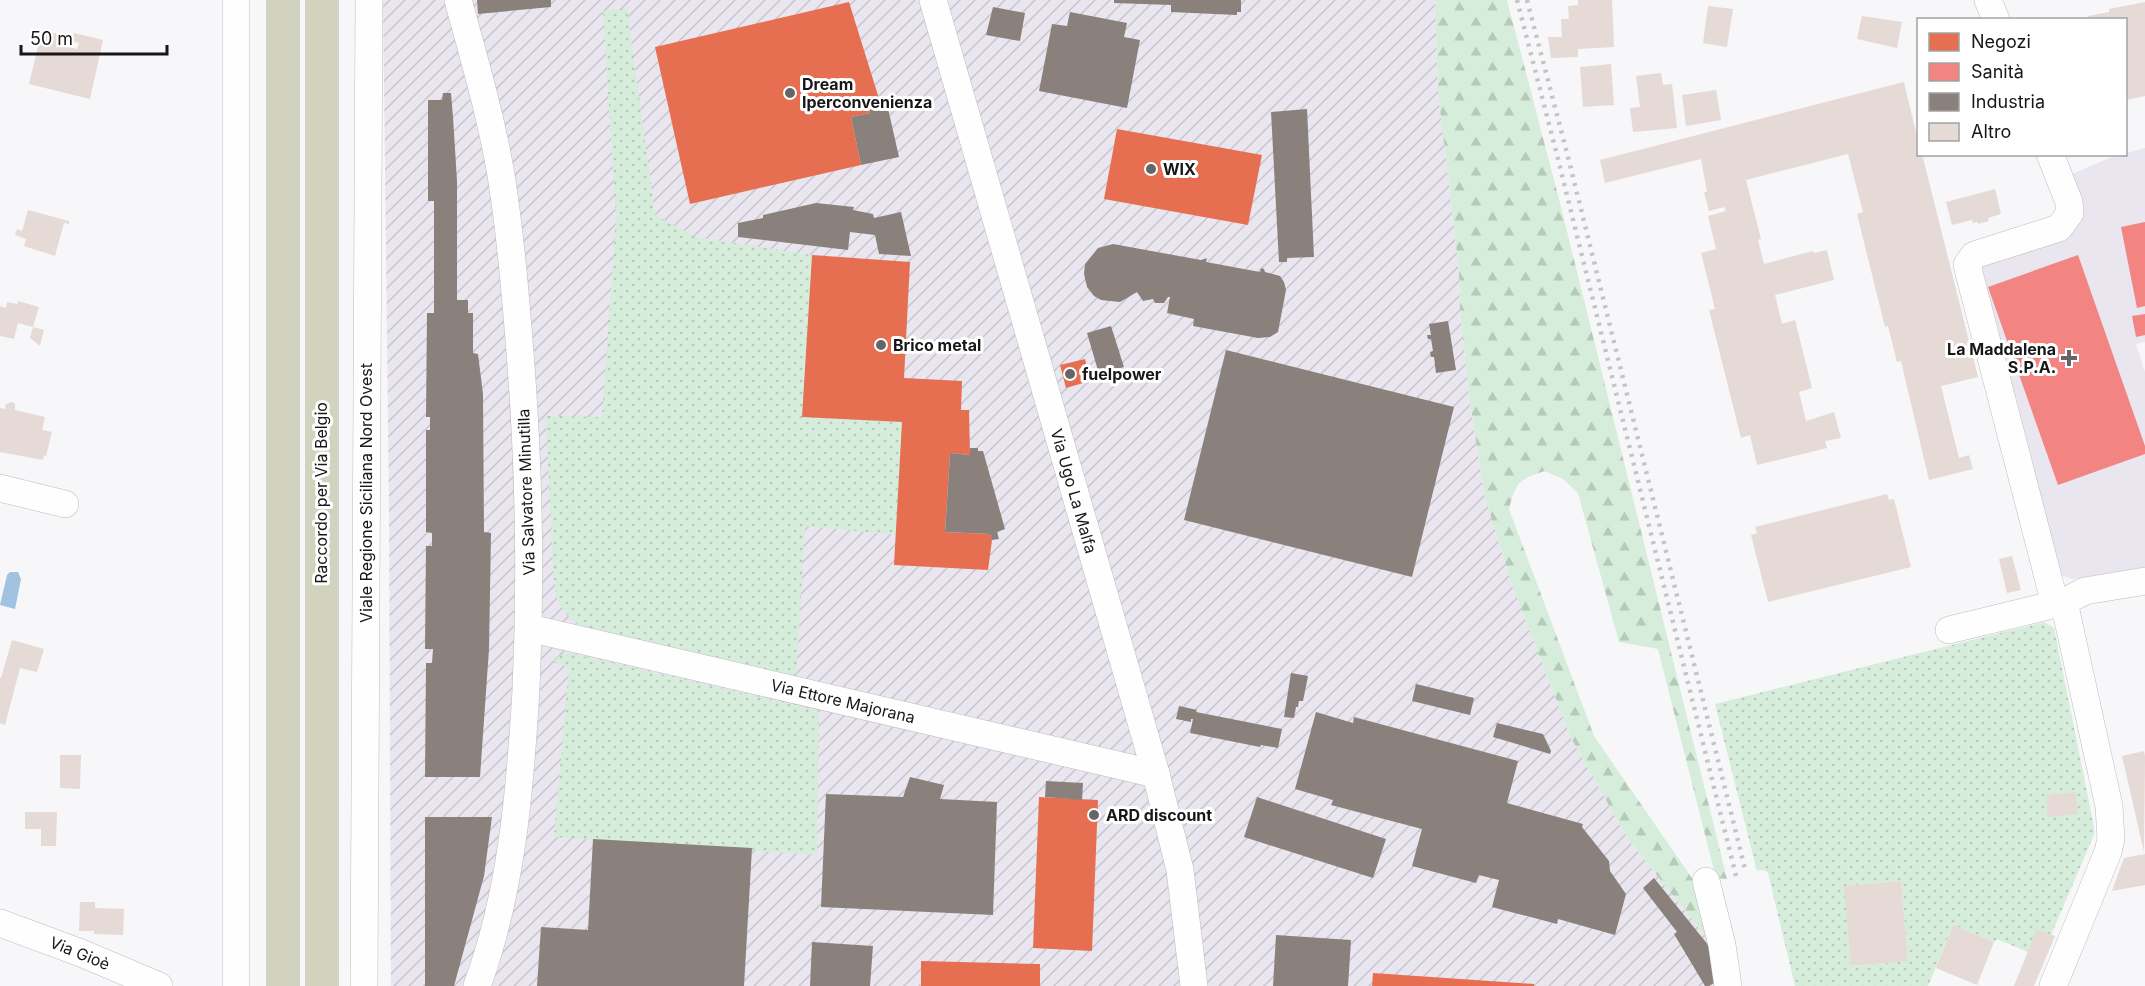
<svg xmlns="http://www.w3.org/2000/svg" width="2145" height="986" viewBox="0 0 2145 986" font-family="Inter,sans-serif">
<defs>
<pattern id="industrial-furrows" width="10" height="10" patternUnits="userSpaceOnUse" patternTransform="scale(1.5)"><rect width="10" height="10" fill="#e9e6ef"/><path d="M-1 1l2-2M0 10L10 0M9 11l2-2" fill="none" stroke="#c7c5cc"/></pattern>
<pattern id="grass-dots" width="8" height="8" patternUnits="userSpaceOnUse" patternTransform="scale(1.5)"><rect width="8" height="8" fill="#d5edda"/><path d="M2 2h.1M6 6h.1" fill="none" stroke="#b6caba" stroke-width="1.8" stroke-linecap="round"/></pattern>
<pattern id="forest-firs" width="22" height="20" patternUnits="userSpaceOnUse" patternTransform="scale(1.5)"><rect width="22" height="20" fill="#d5edda"/><path d="M5 1l3.5 6h-7zM16 11l3.5 6h-7z" fill="#b6caba"/></pattern>
</defs>
<rect width="100%" height="100%" fill="#f7f6f9"/>
<!-- built -->
<path fill="#e9e6ef" d="M2145,148V342L2136,344L2145,372V569L2072,579L2055,573L1975,269L1981,262L2065,235L2068,176L2111,157Z"/>
<!-- industrial -->
<path fill="url(#industrial-furrows)" d="M383,0H1435L1438,92L1459,271L1460,309L1469,396L1485,498L1513,588L1571,738L1628,839L1717,951L1722,986H391L389,505Z"/>
<!-- grass -->
<g fill="url(#grass-dots)" fill-rule="evenodd">
<path d="M627,8L655,215L696,237L812,255L802,417L902,422L896,535L805,526L796,677L581,626L568,616L557,601L553,569L546,416L602,417L616,218L603,11Z"/>
<path d="M2044,622L2054,628L2094,827V835L2051,935L2028,952L1997,939L1994,942L1953,925L1928,986H1795L1768,873L1764,870L1757,871L1715,704ZM1901,881L1908,961L1851,966L1845,886Z"/>
<path d="M569,653L819,711L817,855L554,837L569,667L553,662L559,656Z"/>
</g>
<!-- forest -->
<path fill="url(#forest-firs)" d="M1435,0H1507L1560,203L1727,879L1716,878L1658,649L1619,642L1578,493L1563,479L1545,471C1519,479 1516,482 1509,509L1594,736L1696,884L1717,951L1628,839L1571,738L1513,588L1485,498L1469,396L1460,309L1459,271L1438,92Z"/>
<!-- water -->
<path fill="#a1c3e0" d="M10,572H18L21,579L15,609L0,605L7,575Z"/>
<!-- shops -->
<g fill="#e76f51">
<path d="M849,2L881,105L869,108L870,113L851,117L861,165L690,204L655,47Z"/>
<path d="M1117,129L1262,155L1248,225L1104,199Z"/>
<path d="M812,255L910,262L904,378L962,381L961,410H969L970,455L950,453L945,532L990,534L992,540L988,570L894,565L902,422L802,417Z"/>
<path d="M1085,359L1090,381L1066,388L1060,365Z"/>
<path d="M1039,797L1098,800L1092,951L1033,948Z"/>
<path d="M921,961L1040,964V986H921Z"/>
<path d="M1373,973L1534,984V986H1372Z"/>
</g>
<!-- health -->
<g fill="#f28482">
<path d="M2145,222V306L2137,308L2121,227Z"/>
<path d="M2078,255L2145,446V454L2058,485L1988,287Z"/>
<path d="M2145,314V335L2136,337L2132,316Z"/>
</g>
<!-- industry -->
<g fill="#8a817c">
<path d="M477,0H551V7L478,14Z"/>
<path d="M1114,0H1241V12H1237V15L1171,12V5L1114,3Z"/>
<path d="M993,7L1025,13L1020,41L986,35Z"/>
<path d="M1070,12L1127,23L1124,37L1140,40L1127,108L1039,91L1052,24L1067,26Z"/>
<path d="M443,93H451L453,117L457,181V300H468V313H473V353L478,354L483,394L484,532L491,533L489,649L480,777H425L426,663H432L433,649H425L426,546H432V533L426,532V430H430V417H426L427,313H434V201H428V100H442Z"/>
<path d="M887,104L899,157L861,165L851,117L870,113L869,108Z"/>
<path d="M1307,109L1314,257L1287,258V262H1279L1271,112Z"/>
<path d="M816,203L854,207L853,210L873,214L874,218L901,212L911,256L879,254L875,235L850,232L848,250L738,237V223L763,218V215Z"/>
<path d="M1113,244L1201,260L1207,258L1206,262L1260,272L1261,268L1264,269L1265,272L1280,276L1284,282L1286,290L1278,332L1270,337L1258,338L1193,326L1194,319L1167,313L1170,297H1168L1164,303H1155L1153,299L1143,301L1137,292L1120,302L1101,300L1094,296L1087,287L1084,274L1085,264L1098,248Z"/>
<path d="M1448,321L1456,370L1436,373L1434,357H1431L1430,352L1433,351L1431,339H1428L1427,335H1431L1429,324Z"/>
<path d="M1111,326L1124,367L1099,374L1087,333Z"/>
<path d="M1226,350L1454,407L1412,577L1184,520Z"/>
<path d="M970,448H978V451H983L1005,529L997,532L999,539L992,540L990,534L945,532L950,453L970,455Z"/>
<path d="M1291,673L1308,676L1303,701H1299L1298,707H1296L1294,718L1284,717Z"/>
<path d="M1416,684L1474,698L1470,715L1412,701Z"/>
<path d="M1179,706L1197,710L1196,712L1282,729L1278,748L1261,745L1260,747L1190,733L1193,719H1191V722L1176,719Z"/>
<path d="M1316,712L1353,723L1354,717L1518,761L1507,803L1583,824L1582,827L1609,861L1610,871L1626,894L1615,935L1558,919L1557,924L1492,907L1499,880L1479,875L1476,883L1412,866L1422,829L1331,805L1333,800L1295,789Z"/>
<path d="M1497,723L1543,734L1551,751L1550,754L1493,737Z"/>
<path d="M910,777L944,785L940,799L997,802L993,915L821,907L826,794L903,797Z"/>
<path d="M1046,781L1083,783L1082,800L1045,797Z"/>
<path d="M1257,797L1386,839L1373,878L1244,837Z"/>
<path d="M425,817H492L484,876L454,986H425Z"/>
<path d="M593,839L752,848L744,986H537L541,927L588,930Z"/>
<path d="M1654,878L1713,951L1718,981L1709,986H1705L1674,934L1677,932L1643,888Z"/>
<path d="M1276,935L1351,940L1348,986H1273Z"/>
<path d="M812,942L873,946L870,986H810Z"/>
</g>
<!-- building -->
<g fill="#e5dad5">
<path d="M1578,0H1612L1614,47L1578,49V57L1551,58L1548,37H1562L1561,19H1569L1568,6L1578,5Z"/>
<path d="M2145,2V96L2126,100V20H2089L2088,16L2109,12V9Z"/>
<path d="M1708,6L1733,9L1727,47L1703,43Z"/>
<path d="M1862,16L1902,22L1897,48L1857,39Z"/>
<path d="M42,30L66,36L64,46L77,49L79,43L72,41L74,33L103,40L90,99L29,84Z"/>
<path d="M1611,64L1614,105L1583,107L1580,67Z"/>
<path d="M1661,73L1663,85L1672,84L1677,128L1633,132L1630,108L1640,107L1636,76Z"/>
<path d="M1904,82L1918,141V154H1922L1978,377L1941,386L1959,458L1969,455L1973,469L1929,480L1901,361L1897,362L1888,326L1885,327L1857,214L1863,212L1848,154L1746,180L1761,239L1758,240L1764,264L1813,251L1814,253L1827,250L1834,280L1775,295L1782,324L1795,320L1812,388L1799,392L1806,421L1834,412L1841,438L1825,441L1827,448L1757,465L1750,435L1741,438L1709,310L1715,309L1701,253L1716,249L1708,216L1726,211L1724,207L1709,211L1704,192H1707L1701,159L1605,183L1600,160Z"/>
<path d="M1716,90L1721,120L1686,126L1682,95Z"/>
<path d="M1995,189L2001,214L1988,218L1989,221L1978,224L1977,222L1973,223L1972,220L1952,225L1946,202Z"/>
<path d="M28,210L69,221V224L64,223L55,256L24,246L26,239L15,235L17,229L22,231Z"/>
<path d="M18,301L39,307L33,327L18,323L14,339L0,336V306L6,308L7,302L17,304Z"/>
<path d="M33,327L44,330L40,346L30,338Z"/>
<path d="M12,402L15,404V410L45,417L42,430L52,432L46,456L44,455L43,460L0,452V408L5,409L6,404Z"/>
<path d="M1887,494L1889,500L1894,499L1911,567L1768,602L1751,535L1757,533L1755,527Z"/>
<path d="M2012,556L2021,590L2007,593L1999,559Z"/>
<path d="M12,640L44,649L37,672L20,668L5,725L0,723V677L1,678Z"/>
<path d="M2144,751L2145,757L2144,852L2122,756Z"/>
<path d="M60,755H81L80,789L60,788Z"/>
<path d="M2076,792L2078,814L2048,817L2046,795Z"/>
<path d="M25,812H57L56,846H41V829H25Z"/>
<path d="M2145,854V885L2112,891L2124,858Z"/>
<path d="M1901,881L1908,961L1851,966L1844,886Z"/>
<path d="M80,902H95V908L124,909L123,935L94,934V931H79Z"/>
<path d="M1953,925L1994,942L1977,985L1936,968Z"/>
<path d="M2037,929L2055,936L2034,986H2014Z"/>
</g>
<g fill="none" stroke-linecap="round" stroke-linejoin="round">
<defs>
<g id="minor">
<path d="M236,0V986"/>
<path d="M458,0C474,58 491,116 501,175C511,238 516,301 521,365C529,473 531,581 526,690C520,790 512,891 477,986"/>
<path d="M933,0L1156,774L1180,870L1194,986"/>
<path d="M1988,0L1996,20"/>
<path d="M2050,154L2069,202L2070,213L2059,228L1974,255L1967,265L2055,604"/>
<path d="M0,488L65,504"/>
<path d="M2064,602L2085,591L2145,581"/>
<path d="M529,628L1156,774"/>
<path d="M1949,630L2064,602L2109,806L2111,839L2108,852L2053,986"/>
<path d="M1706,881L1722,945L1728,986"/>
<path d="M0,923L81,953L159,986"/>
<path d="M364,986L369,0"/>
</g>
<g id="highway">
<path d="M283,0V986"/>
<path d="M322,0V986"/>
</g>
</defs>
<!-- minor casing -->
<use href="#minor" stroke="#bdbcbe" stroke-width="28"/>
<!-- highway casing -->
<use href="#highway" stroke="#d2d2d3" stroke-width="34"/>
<!-- minor -->
<use href="#minor" stroke="#fefefe" stroke-width="27"/>
<!-- highway -->
<use href="#highway" stroke="#d2d3be" stroke-width="33"/>
<!-- rail -->
<g stroke="#c4c4c5" stroke-width="4.5" stroke-dasharray="3 6" stroke-linecap="butt">
<path d="M1517,0L1557,155L1736,876"/>
<path d="M1527,0L1568,157L1746,873"/>
</g>
</g>
<!-- markers -->
<g fill="#656467" stroke="#fff" stroke-width="2">
<circle cx="790" cy="93" r="6"/>
<circle cx="1151" cy="169" r="6"/>
<circle cx="881" cy="345" r="6"/>
<path d="M2066 349h6v6h6v6h-6v6h-6v-6h-6v-6h6z"/>
<circle cx="1070" cy="374" r="6"/>
<circle cx="1094" cy="815" r="6"/>
</g>
<g text-anchor="middle" dominant-baseline="central" stroke-width="6" stroke-linejoin="round" paint-order="stroke">
<!-- poi labels -->
<g font-size="16" font-weight="bold" fill="#171618" stroke="#fff" text-anchor="start">
<text x="802" y="84">Dream<tspan x="802" dy="18">Iperconvenienza</tspan></text>
<text x="1163" y="169">WIX</text>
<text x="893" y="345">Brico metal</text>
<text x="2056" y="349" text-anchor="end">La Maddalena<tspan x="2056" dy="18">S.P.A.</tspan></text>
<text x="1082" y="374">fuelpower</text>
<text x="1106" y="815">ARD discount</text>
</g>
<!-- street labels -->
<g font-size="16" fill="#171618" stroke="#fff">
<text transform="translate(1074 491) rotate(74)">Via Ugo La Malfa</text>
<text transform="translate(526 492) rotate(-92)">Via Salvatore Minutilla</text>
<text transform="translate(321 493) rotate(-90)">Raccordo per Via Belgio</text>
<text transform="translate(366 493) rotate(-90)">Viale Regione Siciliana Nord Ovest</text>
<text transform="translate(843 701) rotate(13)">Via Ettore Majorana</text>
<text transform="translate(80 953) rotate(22)">Via Gioè</text>
</g>
</g>
<!-- legend -->
<rect x="1917" y="18" width="210" height="138" fill="#ffffff" stroke="#a2a2a3" stroke-width="1.5"/>
<rect x="1929" y="33" width="30" height="18" fill="#e76f51" stroke="#a2a2a3" stroke-width="1.5"/>
<text x="1971" y="48" font-size="18" fill="#171618">Negozi</text>
<rect x="1929" y="63" width="30" height="18" fill="#f28482" stroke="#a2a2a3" stroke-width="1.5"/>
<text x="1971" y="78" font-size="18" fill="#171618">Sanità</text>
<rect x="1929" y="93" width="30" height="18" fill="#8a817c" stroke="#a2a2a3" stroke-width="1.5"/>
<text x="1971" y="108" font-size="18" fill="#171618">Industria</text>
<rect x="1929" y="123" width="30" height="18" fill="#e5dad5" stroke="#a2a2a3" stroke-width="1.5"/>
<text x="1971" y="138" font-size="18" fill="#171618">Altro</text>
<!-- scale -->
<path d="M21 45v9h146v-9" fill="none" stroke="#171618" stroke-width="3"/>
<text x="30" y="45" font-size="18" fill="#171618" stroke="#ffffff" stroke-width="4.5" paint-order="stroke">50 m</text>
</svg>
